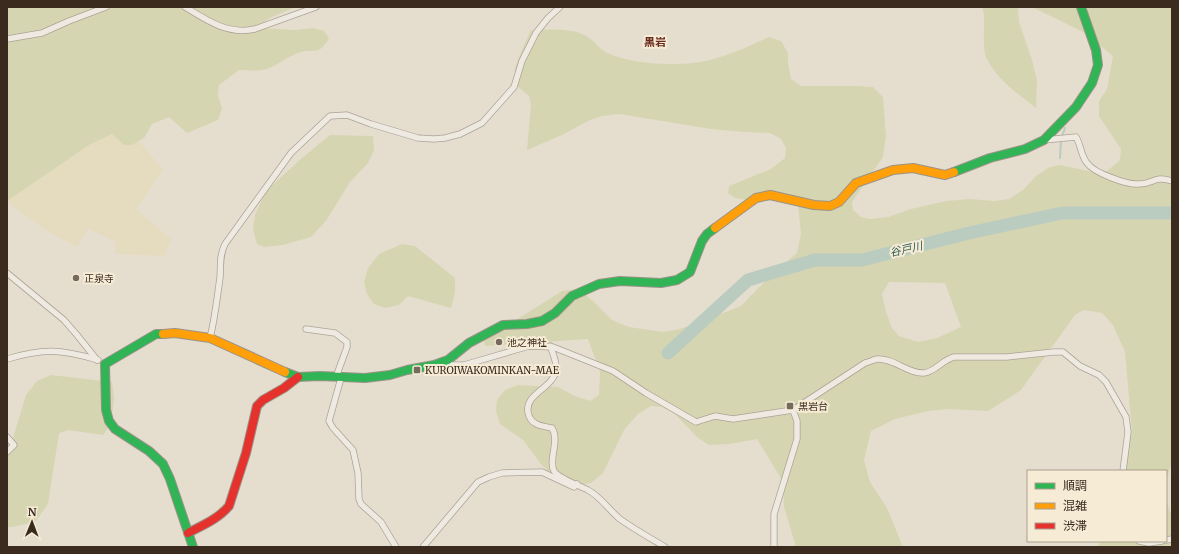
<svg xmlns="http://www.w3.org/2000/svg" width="1179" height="554" viewBox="0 0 1179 554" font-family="Merriweather,'Noto Sans JP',serif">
<rect width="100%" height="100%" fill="#e5decf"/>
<!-- farmland -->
<path fill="#e5dcbf" d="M112,134L132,145L139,141L163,170L136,209L171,239L165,256L115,254V241L88,229L77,247L49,232L20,212L7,201L89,145Z"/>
<!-- green -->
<g fill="#d6d5b1" fill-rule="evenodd">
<path d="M7,7H295L272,17L259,25L262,28L294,30L313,28L324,31L329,38C318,58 313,47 298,53C287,57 278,65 267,69C258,72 248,70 239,70L219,85L218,95L222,109L218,120L187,133L169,117L152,124L144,138L132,145H124L112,134L89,145L7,201Z"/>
<path d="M982,7H1018L1019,22L1032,60L1037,80L1036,108C1017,93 996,79 986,57C984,52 984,46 984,41C983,30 986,17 982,7Z"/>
<path d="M1032,7H1172V462L1166,481V471H1123L1132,432L1125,352L1113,325L1102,313L1084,310L1075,315L1021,390L988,411L949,409L928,411L895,419L871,431L864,460L870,482L887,508L903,547H796L784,507L783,482L757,439L730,444L709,445L698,438L675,414L662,407L651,406L638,414L624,430L603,473L591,483L569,487L556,479L541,464L523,440L500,424L496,411L497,400L505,390L518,385L558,387L575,396L590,401L599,395L600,372L588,339L485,346L484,340L562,291L578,289L593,301L612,320L629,327L663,332L680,329L708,319L741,306L769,277L797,253L801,234L798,204L793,201L746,200L735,198L728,193L729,186L771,169L785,158L786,148L781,139L770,133L744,132L711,129L619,114L602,116L588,121L562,135L527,150L531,104L529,96L516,85L515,68L521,52L531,30C551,30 571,27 588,37C595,42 600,49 607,53C633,65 682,67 710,60C730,55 750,46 769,37L781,41L788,53V63L791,79L801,86H856L873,87L883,97L886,136L883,157L852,202L853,210L861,217L870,219L888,217L911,209L946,201L970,199L994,201L1009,199L1023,190L1036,176L1048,168L1059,165L1094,172L1107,171L1120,160L1121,149L1099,116V101L1107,89L1113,56L1083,32ZM889,282L945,283L961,327L937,338L918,342L899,336L892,328L886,312L882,294Z"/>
<path d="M330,135L373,136L374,150L368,163L350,182L326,221L311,237L283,245L264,247L257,244L253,229L255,215L266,191L303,157Z"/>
<path d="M402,244L415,246L455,278V293L451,308L408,296L399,305L385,308L374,304L367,294L364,282L368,268L379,254Z"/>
<path d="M51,375L112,382L114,398L111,424L103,435L68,430L59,433L48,504L35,522L12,527H7V458L26,395L37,381Z"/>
<path d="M1166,500L1172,517V547H1097L1101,541H1166Z"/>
</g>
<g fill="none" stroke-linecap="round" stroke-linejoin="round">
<!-- stream -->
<path stroke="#bacbc0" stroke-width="2" d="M1060,158L1061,139L1065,128"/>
<!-- river -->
<path stroke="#bacbc0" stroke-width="13" d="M668,353L748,280L815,260H862L969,233L1062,213H1172"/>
<defs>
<g id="street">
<path d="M185,7C208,21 228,35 255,29L316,7"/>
<path d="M7,39L42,33L69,21L106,7"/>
<path d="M1044,140L1076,137C1081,145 1081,156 1087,163C1094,173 1127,185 1139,184C1154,184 1154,175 1172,181"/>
<path d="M7,273L64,320L77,335L97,360"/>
<path d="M306,329L335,333L347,342V347L336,377"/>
<path d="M210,338C215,318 217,298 220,278C221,266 219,256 225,244L291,153L330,116L347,115L371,124L418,138L434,139L445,138L460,134L482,123L514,87L522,61L536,33L548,18L560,7"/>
<path d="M550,346C553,353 557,362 556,370C553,389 525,393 528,412C530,425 541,426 552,428C560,441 548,460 554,471C558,478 580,486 588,490C601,497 609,510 620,519C634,529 650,538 665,547"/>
<path d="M7,359C44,348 61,349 98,360"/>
<path d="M438,365H464L529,346L553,347L613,371L646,393L696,422L715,416L733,419L793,410"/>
<path d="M341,378L329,421L333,428L353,450L358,473L359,499L361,504L381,522L396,547"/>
<path d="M7,437L14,445L7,452"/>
<path d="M1166,540L1172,539"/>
<path d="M1139,541L1149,543L1162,541"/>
<path d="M423,547L478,482L489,477L502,473L542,472L574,487L577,484"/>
<path d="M774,547V514L797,439V421L793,410L865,363C869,362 873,360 877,359C894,358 908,374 924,373C935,372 942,360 954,357H1007L1054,352H1063L1080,366L1099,375L1106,382L1126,417L1128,432L1123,471"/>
</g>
<g id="fast">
<path d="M954,172L990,158L1025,149L1044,140L1076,107L1092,83L1098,65L1096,50L1081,7"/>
<path d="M163,334H156L105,364L106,410L109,421L115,429L149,451L163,464L170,479L193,547"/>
<path d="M285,372L298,377L320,376L365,378L390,375L407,370L434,365L448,360L469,343L503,325L527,324L542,321L555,313L572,296L599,284L620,281L661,283L677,280L690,272L702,241L707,234L715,228"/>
</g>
<g id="slow">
<path d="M715,228L756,198L770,195L814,205L830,206L839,202L856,183L893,170L913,168L945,175L954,172"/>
<path d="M163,334L175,333L210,338L285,372"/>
</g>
<path id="jam" d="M188,533C203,525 218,519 229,506L246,453L257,406L263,400L284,388L298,377"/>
</defs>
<!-- street casing -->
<use href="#street" stroke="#aba397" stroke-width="7"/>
<!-- fast casing -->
<use href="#fast" stroke="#9b9388" stroke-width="10"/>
<!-- slow casing -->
<use href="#slow" stroke="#9b9388" stroke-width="10"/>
<!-- jam casing -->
<use href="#jam" stroke="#9b9388" stroke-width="10"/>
<!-- street -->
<use href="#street" stroke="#eee9e1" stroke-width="5.5"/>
<!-- fast -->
<use href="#fast" stroke="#30b455" stroke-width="8"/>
<!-- slow -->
<use href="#slow" stroke="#ff9f0a" stroke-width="8"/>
<!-- jam -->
<use href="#jam" stroke="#e5322d" stroke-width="8"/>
</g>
<!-- markers -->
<g fill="#766a5d" stroke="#f6ebd5" stroke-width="1.5">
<circle cx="76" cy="278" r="4"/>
<circle cx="499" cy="342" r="4"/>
<rect x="413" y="366" width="8" height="8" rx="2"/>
<rect x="786" y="402" width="8" height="8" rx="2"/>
</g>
<g text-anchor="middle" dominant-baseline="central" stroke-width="4" stroke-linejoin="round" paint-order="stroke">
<!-- poi labels -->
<g font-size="10" fill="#3b2b1f" stroke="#f6ebd5" text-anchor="start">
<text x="84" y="278">正泉寺</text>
<text x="507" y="342">池之神社</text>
<text x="425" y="370">KUROIWAKOMINKAN-MAE</text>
<text x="798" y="406">黒岩台</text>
</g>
<!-- neighbourhood labels -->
<g font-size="11" font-weight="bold" fill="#682a1d" stroke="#f6ebd5">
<text x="655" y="42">黒岩</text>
</g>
<!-- water labels -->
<g font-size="11" font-style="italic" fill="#2e5b56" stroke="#f6ebd5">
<text transform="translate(906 249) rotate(-13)">谷戸川</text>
</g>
</g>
<!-- border -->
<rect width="1179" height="554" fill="none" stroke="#3b2b1f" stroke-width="16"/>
<!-- legend -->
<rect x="1027" y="470" width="140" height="72" fill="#f6ebd5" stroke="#ab9e8c"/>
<rect x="1035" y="483" width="20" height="6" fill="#30b455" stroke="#ab9e8c"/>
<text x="1063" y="490" font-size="12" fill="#3b2b1f">順調</text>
<rect x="1035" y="503" width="20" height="6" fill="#ff9f0a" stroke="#ab9e8c"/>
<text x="1063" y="510" font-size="12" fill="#3b2b1f">混雑</text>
<rect x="1035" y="523" width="20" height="6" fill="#e5322d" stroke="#ab9e8c"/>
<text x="1063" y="530" font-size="12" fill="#3b2b1f">渋滞</text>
<!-- north arrow -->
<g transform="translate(32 522) rotate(1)" stroke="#f6ebd5" stroke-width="3" paint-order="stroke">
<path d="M0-3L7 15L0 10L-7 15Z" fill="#3b2b1f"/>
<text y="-6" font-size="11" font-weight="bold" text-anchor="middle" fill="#3b2b1f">N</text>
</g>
</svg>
